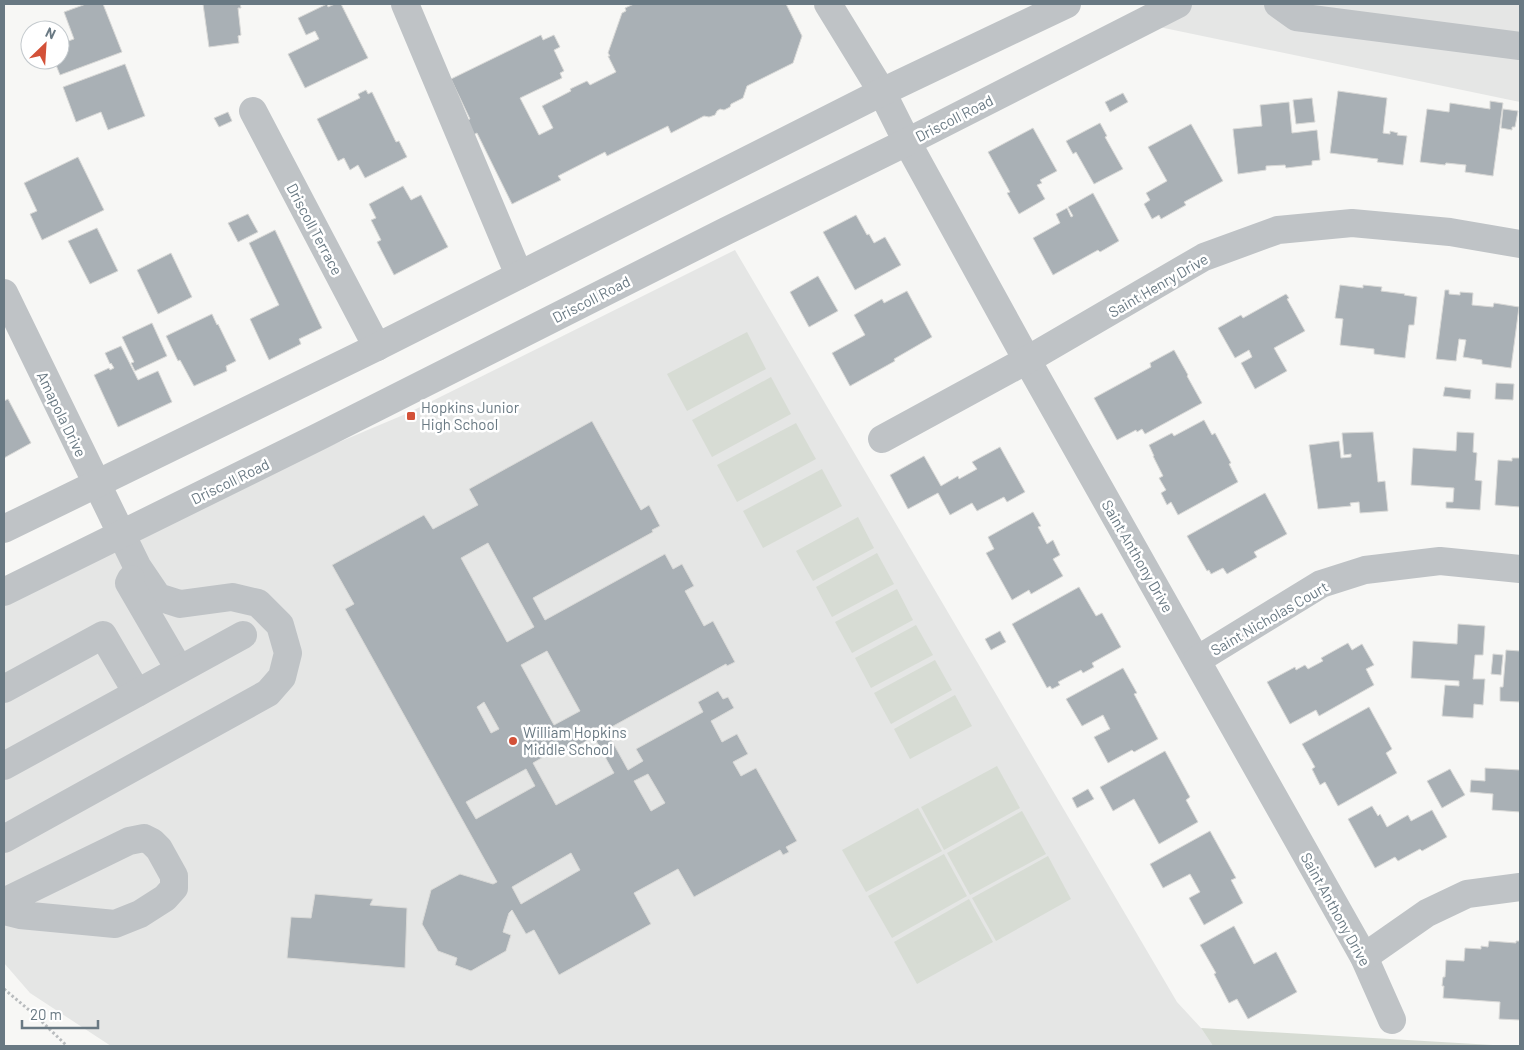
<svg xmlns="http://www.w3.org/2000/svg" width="1524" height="1050" viewBox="0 0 1524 1050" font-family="Barlow,sans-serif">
<rect width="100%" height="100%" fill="#f7f7f5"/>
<!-- built -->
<g fill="#e5e6e5">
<path d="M1178,4H1520V102L1140,23Z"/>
<path d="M735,250L1177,1002L1201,1028L1213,1046H111L30,993L4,963V592L121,534L408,413Z"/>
</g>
<!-- green -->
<g fill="#d7dcd4">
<path d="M747,332L766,369L687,411L667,374Z"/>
<path d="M771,377L791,414L712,457L692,420Z"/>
<path d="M796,423L816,459L737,502L717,465Z"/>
<path d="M822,469L842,506L763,548L743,511Z"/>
<path d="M858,517L874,548L813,581L796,551Z"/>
<path d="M877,553L894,584L832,617L816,587Z"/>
<path d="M897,589L913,620L852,653L835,622Z"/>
<path d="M916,625L933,655L871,688L855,658Z"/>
<path d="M935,660L952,690L891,724L874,693Z"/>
<path d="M955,695L972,726L910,759L894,729Z"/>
<path d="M997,766L1020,808L944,850L921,807Z"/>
<path d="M918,808L942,851L866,892L842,850Z"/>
<path d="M1022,811L1046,854L970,895L947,853Z"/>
<path d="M944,854L967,896L892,938L868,896Z"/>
<path d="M1048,856L1071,899L996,941L972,898Z"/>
<path d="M969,899L993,942L917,984L894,942Z"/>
<path d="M1201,1028L1510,1046H1213Z"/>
</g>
<!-- building -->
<g fill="#a9b0b5" stroke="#d9d9d7" fill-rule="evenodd">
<path d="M86,4H103L122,52L60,75L54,60H60V44L74,39L64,12Z"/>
<path d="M203,4H240L241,8H238L241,35L238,36L239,43L209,47Z"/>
<path d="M327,4L328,7L335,4H341L368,58L305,88L288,54L319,39L315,31L306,35L298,18Z"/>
<path d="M634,4H786L802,36L793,63L747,86L743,98L731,104L730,107L724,110L720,109L717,111L715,115L709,117L704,116L671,133L668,126L607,156L605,152L558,176L561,180L512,204L477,133L469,137L462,123L470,119L451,79L541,35L543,40L554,35L560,47L554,50L564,71L560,73L562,78L520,98L539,135L553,128L542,106L571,91L570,89L587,81L590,85L616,72L608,56H610L608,53L622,13L626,11L625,8Z"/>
<path d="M125,64L145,116L108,130L101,112L76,122L63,87Z"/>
<path d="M366,90L368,94L372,92L396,142L399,141L407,157L365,178L358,165L350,170L344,158L338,161L317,119L360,98L358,94Z"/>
<path d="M1338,91L1387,98L1383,133L1390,134V131L1398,133L1397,135L1407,136L1403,165L1377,162L1378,159L1330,153Z"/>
<path d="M1123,93L1128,102L1110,112L1105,102Z"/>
<path d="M1312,98L1315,122L1296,124L1293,100Z"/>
<path d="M1490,101L1503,103L1493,176L1465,172L1466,165L1446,163L1445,165L1420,162L1427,109L1449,112L1450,103L1490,109Z"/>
<path d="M1289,102L1292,133L1317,130L1320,160L1312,161V165L1286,168L1285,165L1266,166V170L1238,174L1233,129L1262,126L1260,105Z"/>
<path d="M1503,109L1518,111L1515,127H1512V130L1501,128Z"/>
<path d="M228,112L232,121L219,127L214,118Z"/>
<path d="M1100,123L1107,136L1105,137L1123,169L1094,184L1076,152L1073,154L1066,141Z"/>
<path d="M1191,124L1223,181L1184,202L1186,205L1161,219L1159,215L1152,219L1144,204L1150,200L1146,193L1167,181L1148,147Z"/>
<path d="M1033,128L1057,171L1040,180L1042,183L1037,185L1045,199L1019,214L1007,193L1010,192L988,152Z"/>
<path d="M78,157L104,210L42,240L30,214L37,211L24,183Z"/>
<path d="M403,186L411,200L421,195L448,247L394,275L377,242L381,240L371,220L376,218L369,204Z"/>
<path d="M1093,193L1119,241L1100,252L1098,250L1053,275L1033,238L1060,223L1056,214L1067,208L1071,217L1073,216L1068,207Z"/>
<path d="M248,214L258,232L238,242L228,223Z"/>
<path d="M856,215L867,235L869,234L874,243L885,237L901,265L855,290L823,232Z"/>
<path d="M97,228L118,271L90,284L68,241Z"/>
<path d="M275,230L322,328L299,339L301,344L269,360L250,319L279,305L249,243Z"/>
<path d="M171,253L192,297L158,314L137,270Z"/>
<path d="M818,276L838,311L809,327L790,292Z"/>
<path d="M1340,285L1363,288V285L1382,287L1381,291L1405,294L1404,295L1417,297L1414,325H1409L1405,358L1374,354V349L1340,345L1343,319L1335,318Z"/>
<path d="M1445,290H1449V294L1460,295V292L1473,293L1472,305L1493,307L1494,303L1519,307L1511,368L1482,364V360L1463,357L1466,340L1459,339L1456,361L1436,359Z"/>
<path d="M907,291L932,337L894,359L895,361L850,386L832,353L865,335L854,315L882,299L884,303Z"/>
<path d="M1286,294L1289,298L1287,299L1305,331L1274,348L1287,371L1255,389L1241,363L1252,357L1249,350L1235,358L1218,328L1241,315L1243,318Z"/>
<path d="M212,314L217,325L218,324L236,361L226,366L227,371L194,386L180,360L178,361L166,336Z"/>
<path d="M152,323L167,356L135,371L131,363L134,362L122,337Z"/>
<path d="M121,346L138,380L158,371L172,402L118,427L94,375L109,368L110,370L114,368L111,363L110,364L105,353Z"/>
<path d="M1174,350L1188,375L1187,376L1202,403L1145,434L1142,429L1137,432L1136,430L1117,440L1094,398L1151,367L1150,363Z"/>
<path d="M1496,383L1514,384L1513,400L1495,399Z"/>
<path d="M1445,387L1471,390L1470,399L1443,396Z"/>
<path d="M8,399L31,443L4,458V401Z"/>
<path d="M1204,420L1212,435L1215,433L1231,463L1229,464L1238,482L1178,515L1171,502L1167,505L1161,493L1166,490L1159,478L1163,476L1153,456H1154L1149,445L1172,433L1174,436Z"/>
<path d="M592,421L641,510L649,505L660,526L652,530L653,532L533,598L545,620L665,554L673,569L682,564L694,586L685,591L704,626L713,621L735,662L727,666L726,664L606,730L628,770L643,761L636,749L703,712L698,702L718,691L723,699L728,697L734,708L711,721L722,742L737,734L748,754L733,762L741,776L756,768L797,841L786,847L789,852L783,855L780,850L694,897L678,869L634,893L651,924L559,975L534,930L526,934L512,910L509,913L503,932L511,935L506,951L471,971L455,965L457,958L438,951L422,924L431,890L460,874L493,884L497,882L345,609L354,604L332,565L424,515L433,529L478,505L469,489ZM488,543L534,627L507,642L461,558ZM547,651L580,711L554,725L521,665ZM484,702L499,729L491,733L477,707ZM594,737L614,773L556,805L533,763L554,751L557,757ZM526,769L535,786L476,819L466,802ZM648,774L665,803L651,811L634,781ZM571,853L580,870L521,904L512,887Z"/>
<path d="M1373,432L1378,482L1385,481L1388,511L1360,513L1359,502L1350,503L1351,506L1318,509L1309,445L1339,441L1341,458L1351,457V454L1344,455L1342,433Z"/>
<path d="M1457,432L1474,433L1473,452L1477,453L1475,480L1482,481L1480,510L1446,508V502H1453L1454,488L1411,485L1413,448L1456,451Z"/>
<path d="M1000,447L1025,492L1007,502L1004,497L977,511L972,503L950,515L938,493L908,509L890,475L924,456L941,486L958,476L959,479L977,469L972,462Z"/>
<path d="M1512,458H1520V512V507L1495,505L1498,460L1512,461Z"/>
<path d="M1265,493L1287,534L1254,552L1257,557L1227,574L1223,568L1211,574L1209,570L1207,571L1187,536Z"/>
<path d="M1033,512L1041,526L1038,527L1047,544L1053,540L1060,555L1053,559L1063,576L1031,594L1029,590L1012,600L986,553L994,549L988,537Z"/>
<path d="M1079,587L1096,616L1102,613L1121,647L1092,663L1094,667L1083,673L1081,670L1058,682L1060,685L1052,689L1050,686L1047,688L1012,624Z"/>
<path d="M1458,624L1485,626L1483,655H1475L1473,679H1485L1483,705L1474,704L1473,718L1442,716L1445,685L1459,686V681L1411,678L1413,641L1457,644Z"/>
<path d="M1000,631L1006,642L991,650L985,639Z"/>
<path d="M1348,643L1352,650L1362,644L1374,665L1366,669L1374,685L1319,716L1316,710L1290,724L1267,682L1295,667L1296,670L1305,665L1308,669L1323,661L1321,658Z"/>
<path d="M1506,650L1520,651V697L1519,702L1500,701V687H1503Z"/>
<path d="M1493,654L1503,655L1501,675L1491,674Z"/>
<path d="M1123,668L1137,693L1134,694L1158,739L1134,752L1132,750L1108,763L1094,737L1110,729L1103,715L1082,726L1066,699Z"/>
<path d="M1369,707L1392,749L1386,753L1397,773L1338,806L1325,782L1320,785L1312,769L1315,767L1302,744Z"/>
<path d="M1165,751L1190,797L1186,800L1198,822L1159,844L1134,799L1113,811L1100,787Z"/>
<path d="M1485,768L1520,770V812L1492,810L1493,794L1470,792L1471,780L1485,781Z"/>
<path d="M1450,769L1465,795L1442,808L1427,781Z"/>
<path d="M1088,789L1094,799L1077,808L1072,798Z"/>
<path d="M1372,806L1378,816L1380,814L1387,827L1408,815L1411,821L1432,810L1447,837L1422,851L1420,849L1398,861L1395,857L1375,868L1348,819Z"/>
<path d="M1210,831L1236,878L1231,880L1243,903L1204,925L1189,898L1200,892L1190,874L1163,888L1150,864Z"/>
<path d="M315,894L373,899L370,905L407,908L405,968L287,958L291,917L311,918Z"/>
<path d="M1234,926L1254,964L1276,952L1297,992L1248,1019L1237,999L1229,1003L1214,974L1216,973L1200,945Z"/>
<path d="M1489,941L1516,943V941H1520V1020L1499,1019L1500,1002L1443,998L1444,986H1442L1443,977H1445L1446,960L1464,961L1465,948L1481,949V946L1488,947Z"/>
</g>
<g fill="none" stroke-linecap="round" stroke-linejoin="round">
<!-- path -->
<path stroke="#b9bcbe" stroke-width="3" stroke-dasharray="2.5 2.5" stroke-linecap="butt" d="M4,989L35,1015L67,1046"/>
<!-- minor -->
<g stroke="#bfc3c6" stroke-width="28">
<path d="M405,4L519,275"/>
<path d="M828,4L882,92L907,142L1027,360L1364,957L1392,1020"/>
<path d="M1278,4L1296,17L1520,46"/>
<path d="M253,111L377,347"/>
<path d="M4,293L137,566L158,597L180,604L232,597L258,603L280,625L288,653L282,677L268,693L4,839"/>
<path d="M882,439L1027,360L1204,257L1278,230L1352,223L1450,232L1520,244"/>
<path d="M4,529L377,347L882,92L1067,4"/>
<path d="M131,579L129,583L179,669"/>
<path d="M4,592L318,437L726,231L907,142L1178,4"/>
<path d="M1197,660L1321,584L1365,570L1440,561L1520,569"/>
<path d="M4,689L103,635L137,693"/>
<path d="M4,766L243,635"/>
<path d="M4,902L129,841L144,838L152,842L159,849L174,876V888L165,898L140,914L115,924L20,915L4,911"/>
<path d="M1364,957L1427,913L1467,894L1520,887"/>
</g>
</g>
<!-- markers -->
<g fill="#d35138" stroke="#fff" stroke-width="2">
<rect x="406" y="411" width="10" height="10" rx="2.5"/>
<circle cx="513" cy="741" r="5"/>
</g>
<g text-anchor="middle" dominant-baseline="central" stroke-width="5" stroke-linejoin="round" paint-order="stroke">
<!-- street labels -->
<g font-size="15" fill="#697983" stroke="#fff">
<text transform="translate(954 118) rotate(-27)">Driscoll Road</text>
<text transform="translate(315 229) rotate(62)">Driscoll Terrace</text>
<text transform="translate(1158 285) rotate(-30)">Saint Henry Drive</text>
<text transform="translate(591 299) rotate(-27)">Driscoll Road</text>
<text transform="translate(62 414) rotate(64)">Amapola Drive</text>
<text transform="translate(230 481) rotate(-26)">Driscoll Road</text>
<text transform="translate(1138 556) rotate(60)">Saint Anthony Drive</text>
<text transform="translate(1269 618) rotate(-30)">Saint Nicholas Court</text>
<text transform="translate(1336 909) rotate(61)">Saint Anthony Drive</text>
</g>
<!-- poi labels -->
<g font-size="15" fill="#697983" stroke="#fff" text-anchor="start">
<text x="421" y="407">Hopkins Junior<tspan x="421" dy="17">High School</tspan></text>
<text x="523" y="732">William Hopkins<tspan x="523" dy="17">Middle School</tspan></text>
</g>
</g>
<!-- border -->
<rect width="1524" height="1050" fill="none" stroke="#697983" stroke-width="10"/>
<!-- north arrow -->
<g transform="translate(45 45) rotate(25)"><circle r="24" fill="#ffffff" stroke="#c3c9cd"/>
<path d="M0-4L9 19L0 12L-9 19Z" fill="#d35138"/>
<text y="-8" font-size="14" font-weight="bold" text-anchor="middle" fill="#697983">N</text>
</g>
<!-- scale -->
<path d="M22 1020v8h76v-8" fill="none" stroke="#697983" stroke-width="2.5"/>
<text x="30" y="1020" font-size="15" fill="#697983" stroke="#ffffff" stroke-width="4" paint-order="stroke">20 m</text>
</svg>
